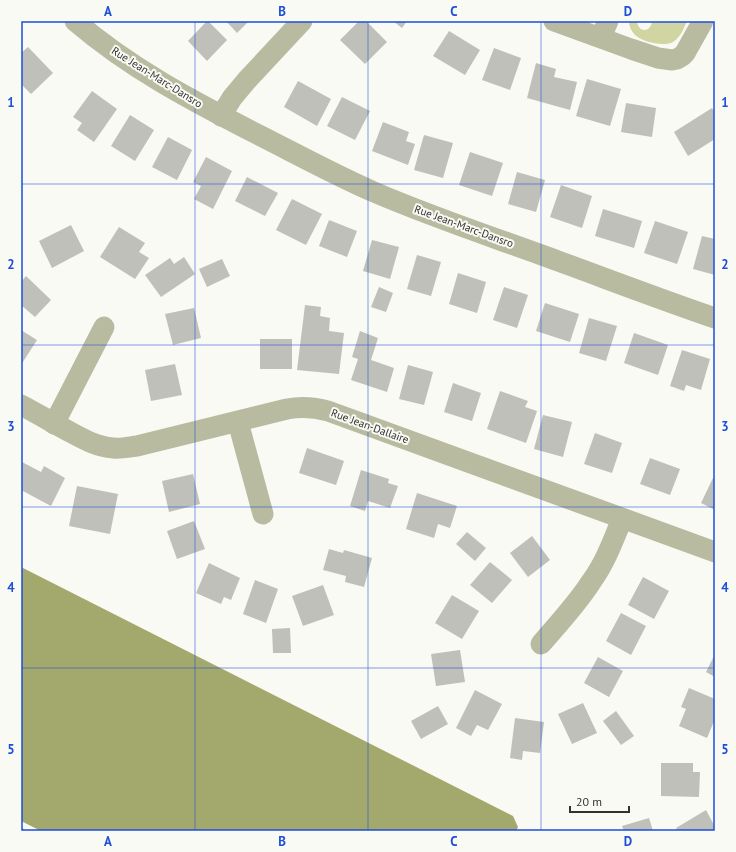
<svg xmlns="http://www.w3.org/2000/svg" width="736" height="852" viewBox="0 0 736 852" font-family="'PT Sans',sans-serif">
<rect width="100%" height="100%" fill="#fafaf4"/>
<!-- green -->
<path fill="#d0d5a1" d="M629,21H637C638,33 651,33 652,21H687C684,28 680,38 673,42C664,47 642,42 635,35C631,31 629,26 629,21Z"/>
<!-- water -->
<path fill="#a3a86c" d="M21,567L513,816L518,827L516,831H41L21,821Z"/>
<!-- building -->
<g fill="#bfc0ba">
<path d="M207,21H208L227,40L207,61L188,41Z"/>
<path d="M226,21H249L237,33Z"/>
<path d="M359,21H366L387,42L365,64L340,40Z"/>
<path d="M393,21H407L402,28Z"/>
<path d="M449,31L480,50L465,75L433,56Z"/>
<path d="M28,47L53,73L31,94L21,84V53Z"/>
<path d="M494,48L521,58L510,90L482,80Z"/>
<path d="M536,63L556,69L554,77L577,82L570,110L527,98Z"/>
<path d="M587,79L621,89L610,126L576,116Z"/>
<path d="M298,81L331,99L317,126L284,107Z"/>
<path d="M92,91L117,109L94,142L77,130L82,123L73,117Z"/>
<path d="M342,97L370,111L355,140L327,126Z"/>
<path d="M626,103L656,108L652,137L621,132Z"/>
<path d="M712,108L715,113V139L688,156L674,132Z"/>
<path d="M130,115L154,130L135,161L111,146Z"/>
<path d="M383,122L409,132L406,141L415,144L408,165L372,151Z"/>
<path d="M424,135L453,143L443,178L414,170Z"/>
<path d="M168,137L192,150L177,180L152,167Z"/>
<path d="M470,152L503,163L492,196L459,185Z"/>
<path d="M206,157L232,171L213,209L194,199L201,186L193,182Z"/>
<path d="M517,172L545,180L536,212L508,204Z"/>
<path d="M247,177L278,193L265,216L235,201Z"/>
<path d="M561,185L592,196L582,228L550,217Z"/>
<path d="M292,199L322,214L306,245L276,230Z"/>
<path d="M603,209L642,221L634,248L595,236Z"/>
<path d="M329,220L357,231L347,257L319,246Z"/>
<path d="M655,221L688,232L677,264L644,253Z"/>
<path d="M71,225L84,251L52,268L39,241Z"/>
<path d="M119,227L145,243L139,252L149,258L135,279L100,257Z"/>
<path d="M702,236L715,239V275L693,269Z"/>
<path d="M372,240L399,247L390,279L363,271Z"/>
<path d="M417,255L441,262L431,296L407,289Z"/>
<path d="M184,257L195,274L161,297L145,275L170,258L174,264Z"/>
<path d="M222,259L230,276L207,287L199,269Z"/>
<path d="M458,273L486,282L477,313L449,304Z"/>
<path d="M26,276L51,300L35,317L21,305V282Z"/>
<path d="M379,287L393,293L386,312L371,307Z"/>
<path d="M504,287L528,295L517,328L493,320Z"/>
<path d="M545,303L579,314L570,342L536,331Z"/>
<path d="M305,305L321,307L320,316L330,318L329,331L344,333L339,374L297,370Z"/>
<path d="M194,308L201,338L173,345L165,314Z"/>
<path d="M589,318L617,326L606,361L579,353Z"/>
<path d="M21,330L37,340L21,365Z"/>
<path d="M360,331L378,338L371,360L394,368L387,392L351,380L358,359L352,357Z"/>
<path d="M634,333L668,345L658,375L624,363Z"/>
<rect x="260" y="339" width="32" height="30"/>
<path d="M682,350L710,359L701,390L686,385L684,391L670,386Z"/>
<path d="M175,364L182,395L151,401L145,370Z"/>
<path d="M408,365L433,372L424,405L399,399Z"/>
<path d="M453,383L481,393L472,421L444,412Z"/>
<path d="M500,391L528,401L525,407L537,411L526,443L487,429Z"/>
<path d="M543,415L572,422L563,457L534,449Z"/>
<path d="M595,433L622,443L612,473L584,464Z"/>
<path d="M307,448L344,461L336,485L299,473Z"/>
<path d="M650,458L680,469L670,495L640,484Z"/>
<path d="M22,462L41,472L44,466L65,478L51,506L21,490Z"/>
<path d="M361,470L389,479L388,483L398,486L390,508L368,501L365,511L350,506Z"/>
<path d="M193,474L200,504L169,512L162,481Z"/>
<path d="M713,478L715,479V510L701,503Z"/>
<path d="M77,486L118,494L110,534L69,526Z"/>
<path d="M417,493L457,506L450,528L438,524L434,538L406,529Z"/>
<path d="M194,521L205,549L177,559L167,531Z"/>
<path d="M467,532L486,548L475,561L456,544Z"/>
<path d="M532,536L550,560L528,577L510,553Z"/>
<path d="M329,549L343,553L344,550L372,558L364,587L345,582L346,576L323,570Z"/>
<path d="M490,562L512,580L492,603L470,585Z"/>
<path d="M209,563L240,578L231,600L224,597L221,604L196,593Z"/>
<path d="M643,577L669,591L654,619L628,605Z"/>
<path d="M255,580L278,589L266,623L243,614Z"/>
<path d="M323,585L334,615L303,626L292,596Z"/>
<path d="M452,595L479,611L462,639L435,623Z"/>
<path d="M621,613L646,626L631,655L606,641Z"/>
<path d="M290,628L291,653H273L272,629Z"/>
<path d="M460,650L465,682L436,686L431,654Z"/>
<path d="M715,654V677L706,672Z"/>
<path d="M598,657L623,671L609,697L584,683Z"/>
<path d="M689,688L715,699V719L707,738L679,726L686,709L681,707Z"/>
<path d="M475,690L502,704L488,730L477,725L471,736L456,728Z"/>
<path d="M583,703L597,733L572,744L558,714Z"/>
<path d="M438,706L448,724L421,739L411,721Z"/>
<path d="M616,711L634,736L621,745L603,721Z"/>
<path d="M515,718L544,722L540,753L523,751L522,760L510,758Z"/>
<path d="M661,763H693V772H700L699,797L661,796Z"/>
<path d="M706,810L715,827V831H678L676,828Z"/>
<path d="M649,818L653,831H624L622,826Z"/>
</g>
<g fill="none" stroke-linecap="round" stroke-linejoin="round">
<!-- path -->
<path stroke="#a9a9a5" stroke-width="2.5" stroke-dasharray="3 3" stroke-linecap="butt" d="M21,829L25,831"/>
<!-- street -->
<g stroke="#b9bba1" stroke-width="21">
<path d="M75,21C130,68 189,99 253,132C293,152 333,174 374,192C434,218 496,238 558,261C610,280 662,300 715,318"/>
<path d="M554,21L631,49L658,58L672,60L677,59L682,56L685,53L703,21"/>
<path d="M601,37L608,21"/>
<path d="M221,116L232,98L247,80L302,21"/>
<path d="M21,405C38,414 55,424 72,433C85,440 98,447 113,448C121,449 129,447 137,446L287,409C302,406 314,407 328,411L715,552"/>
<path d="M238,422L263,514"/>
<path d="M54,424L104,327"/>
<path d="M541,644C558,624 577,604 591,582C605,563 613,541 622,519"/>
</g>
</g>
<!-- grid -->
<path fill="none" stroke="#1d4ed8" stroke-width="1" stroke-opacity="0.55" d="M195,21V831M368,21V831M541,21V831M21,184H715M21,345H715M21,507H715M21,668H715"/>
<g text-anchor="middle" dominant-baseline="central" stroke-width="4" stroke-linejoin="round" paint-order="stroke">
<!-- street labels -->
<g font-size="11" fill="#323230" stroke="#fafaf4">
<text transform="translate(157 77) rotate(32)">Rue Jean-Marc-Dansro</text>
<text transform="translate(464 226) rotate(20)">Rue Jean-Marc-Dansro</text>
<text transform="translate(370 426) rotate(20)">Rue Jean-Dallaire</text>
</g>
</g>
<!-- border -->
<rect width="736" height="852" fill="none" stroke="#fafaf4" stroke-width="44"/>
<!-- scale -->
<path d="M570 806v6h59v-6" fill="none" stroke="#323230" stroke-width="2"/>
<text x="576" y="806" font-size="12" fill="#323230" stroke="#fafaf4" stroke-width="3" paint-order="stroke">20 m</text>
<rect x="22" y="22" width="692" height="808" fill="none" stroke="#1d4ed8" stroke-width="1.5"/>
<g font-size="13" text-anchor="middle" font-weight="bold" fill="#1d4ed8">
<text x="108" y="16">A</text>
<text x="282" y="16">B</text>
<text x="454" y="16">C</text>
<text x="628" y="16">D</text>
<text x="11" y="107">1</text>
<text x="725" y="107">1</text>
<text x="11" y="269">2</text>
<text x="725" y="269">2</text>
<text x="11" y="431">3</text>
<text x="725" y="431">3</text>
<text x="11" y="592">4</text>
<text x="725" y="592">4</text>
<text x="11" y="754">5</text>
<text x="725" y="754">5</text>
<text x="108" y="846">A</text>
<text x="282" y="846">B</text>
<text x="454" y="846">C</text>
<text x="628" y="846">D</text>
</g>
</svg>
